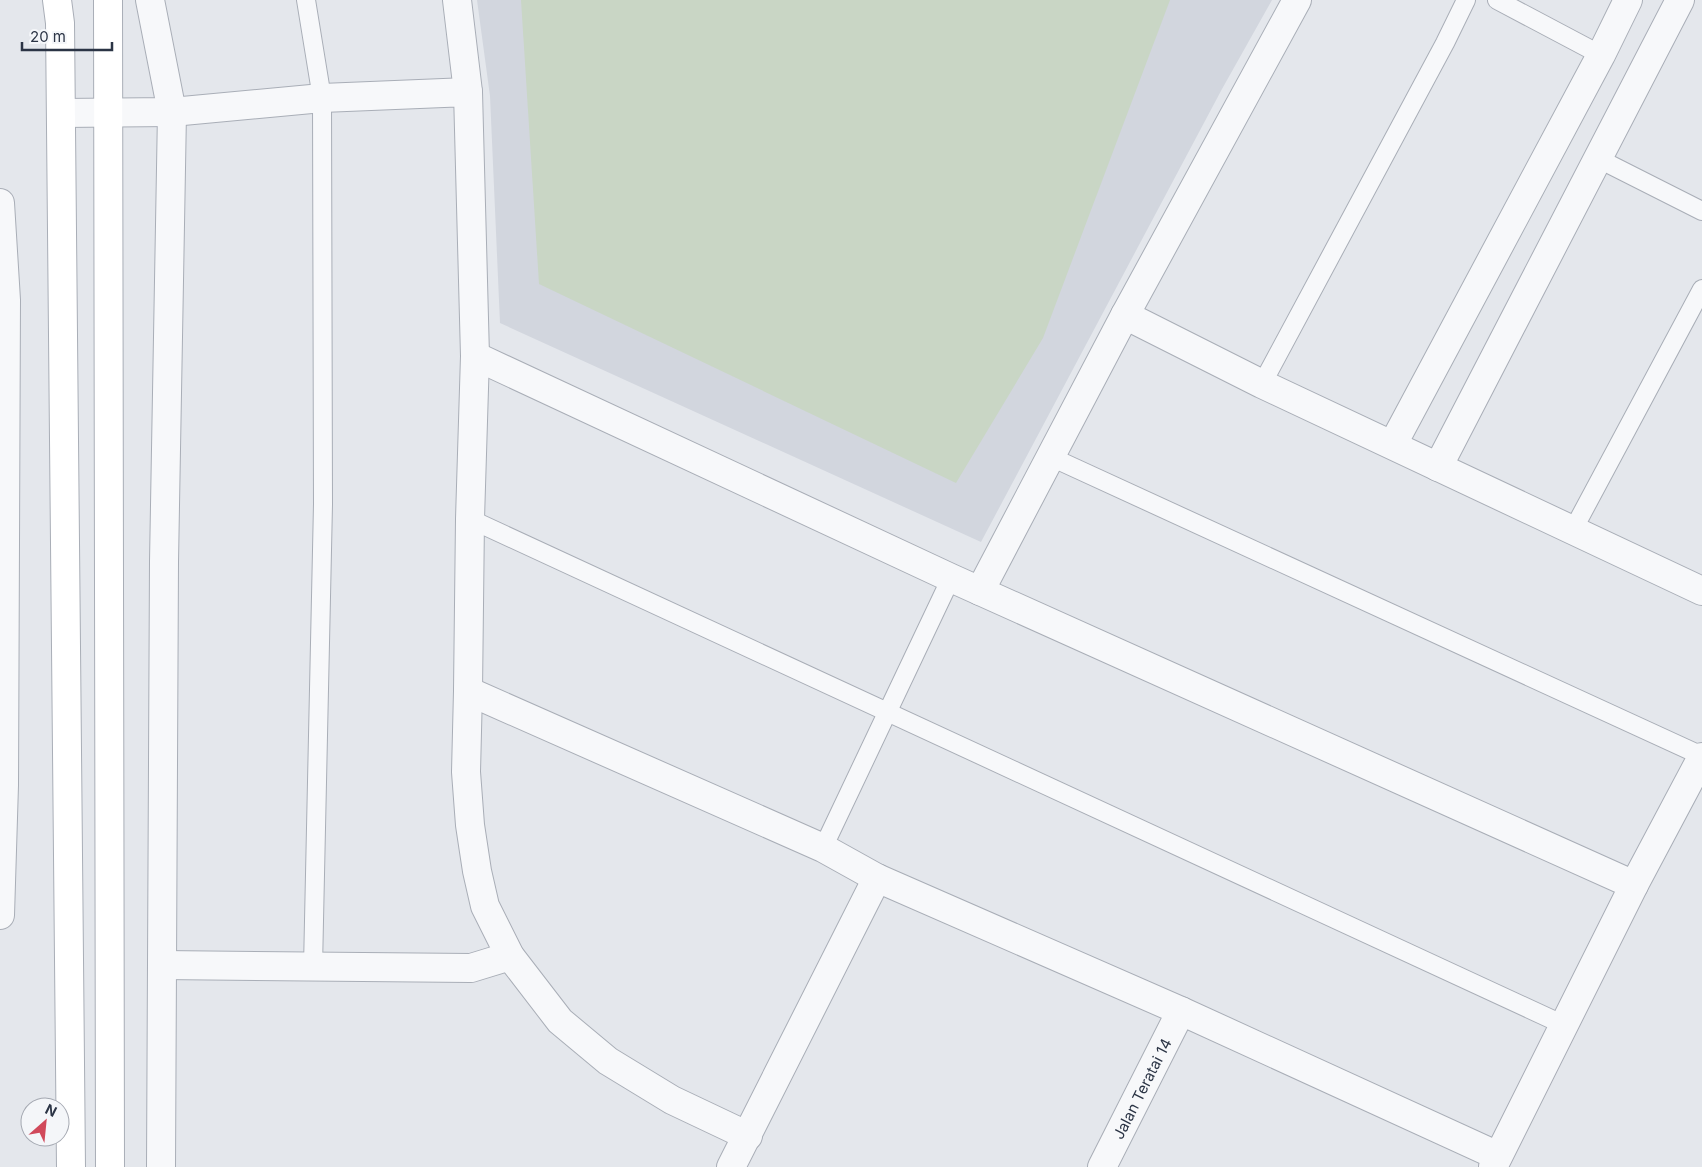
<svg xmlns="http://www.w3.org/2000/svg" width="1702" height="1167" viewBox="0 0 1702 1167" font-family="Inter,sans-serif">
<rect width="100%" height="100%" fill="#e4e7ec"/>
<!-- built -->
<path fill="#d2d6de" d="M477,0H1272L1222,89L981,542L500,323L490,96Z"/>
<!-- green -->
<path fill="#c9d6c5" d="M521,0H1170L1043,338L956,483L539,284Z"/>
<g fill="none" stroke-linecap="round" stroke-linejoin="round">
<defs>
<g id="lane">
<path d="M306,0L322,98L323,504L313,967"/>
<path d="M1497,0L1601,55"/>
<path d="M1597,158L1702,211"/>
<path d="M1262,384L1445,43L1466,0"/>
<path d="M1051,457L1702,756"/>
<path d="M470,519L1564,1025"/>
<path d="M1573,530L1702,289"/>
<path d="M823,848L951,578"/>
</g>
<g id="street">
<path d="M150,0L172,112L164,562L161,1167"/>
<path d="M457,0L468,92"/>
<path d="M61,113L172,112L322,98L468,92L475,356L470,519L468,691L466,772L470,825L477,871L485,906L510,956L560,1021L608,1061L672,1100L748,1136"/>
<path d="M0,203L6,300L4,785L0,915"/>
<path d="M1125,315L1262,384L1702,591"/>
<path d="M475,356L951,578L1634,885"/>
<path d="M1393,444L1601,55L1628,0"/>
<path d="M1438,467L1680,0"/>
<path d="M980,591L1125,315L1297,0"/>
<path d="M468,691L823,848L877,878L1181,1011L1498,1156"/>
<path d="M162,965L471,968L510,956"/>
<path d="M731,1167L877,878"/>
<path id="s1" d="M1102,1167L1181,1011"/>
<path d="M1493,1167L1634,885L1702,757"/>
</g>
<g id="secondary">
<path d="M57,0L60,23L71,1167"/>
<path d="M108,0L110,1167"/>
</g>
</defs>
<!-- lane casing -->
<use href="#lane" stroke="#a9aeb7" stroke-width="20"/>
<!-- street casing -->
<use href="#street" stroke="#a9aeb7" stroke-width="30"/>
<!-- secondary casing -->
<use href="#secondary" stroke="#a9aeb7" stroke-width="30"/>
<!-- lane -->
<use href="#lane" stroke="#f7f8fa" stroke-width="18"/>
<!-- street -->
<use href="#street" stroke="#f7f8fa" stroke-width="28"/>
<!-- secondary -->
<use href="#secondary" stroke="#fff" stroke-width="28"/>
</g>
<g text-anchor="middle" dominant-baseline="central" stroke-width="5" stroke-linejoin="round" paint-order="stroke">
<!-- street labels -->
<g font-size="15" fill="#2b3445" stroke="#f4f6f9">
<text stroke="none"><textPath href="#s1" startOffset="88">Jalan Teratai 14</textPath></text>
</g>
</g>
<!-- north arrow -->
<g transform="translate(45 1122) rotate(27)"><circle r="24" fill="#f4f6f9" stroke="#a4a8b1"/>
<path d="M0-4L9 19L0 12L-9 19Z" fill="#d1495b"/>
<text y="-8" font-size="14" font-weight="bold" text-anchor="middle" fill="#2b3445">N</text>
</g>
<!-- scale -->
<path d="M22 42v8h90v-8" fill="none" stroke="#2b3445" stroke-width="2.5"/>
<text x="30" y="42" font-size="15" fill="#2b3445" stroke="#f4f6f9" stroke-width="4" paint-order="stroke">20 m</text>
</svg>
